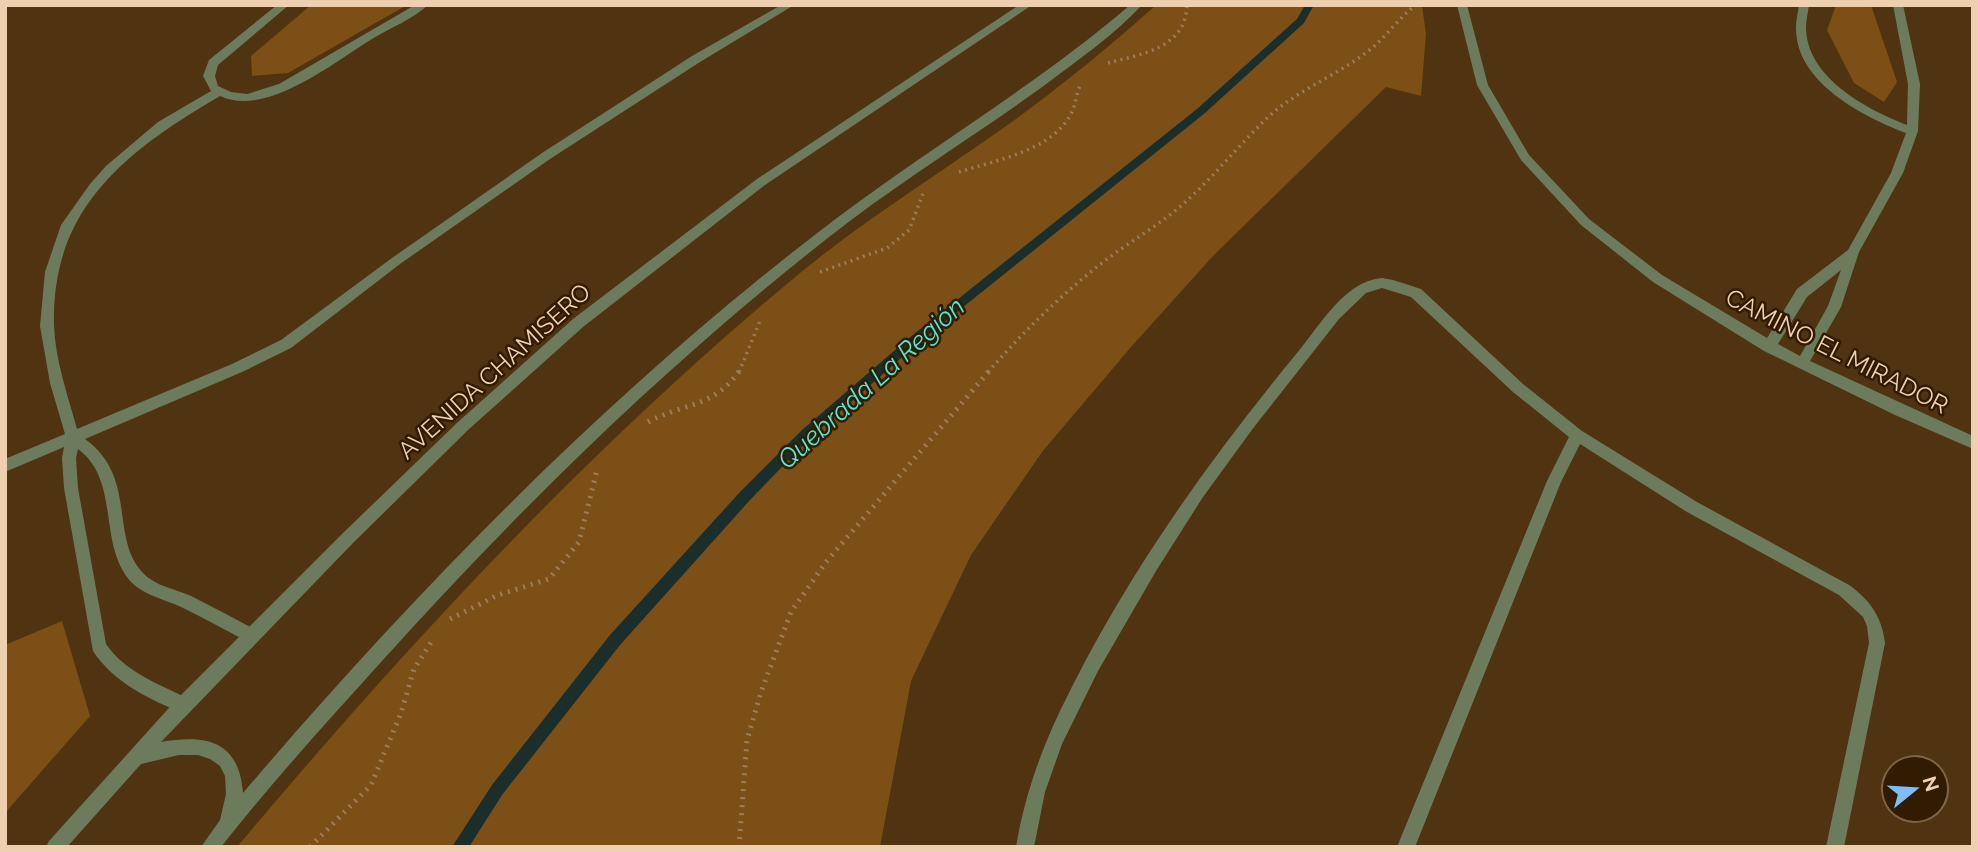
<svg xmlns="http://www.w3.org/2000/svg" width="1978" height="852" viewBox="0 0 1978 852" font-family="Raleway,sans-serif">
<rect width="100%" height="100%" fill="#503310"/>
<!-- green -->
<g fill="#7c4f17">
<path d="M311,5H407L288,73L252,76L251,56Z"/>
<path d="M1156,5H1422L1426,34L1421,96L1386,87L1213,256L1131,347L1042,452L971,555L911,681L880,847H237C410,641 592,445 800,273C867,218 939,174 1009,124C1060,87 1109,47 1156,5Z"/>
<path d="M1836,5H1871L1897,82L1884,102L1854,83L1827,30Z"/>
<path d="M62,621L90,716L5,813V645Z"/>
</g>
<g fill="none" stroke-linecap="round" stroke-linejoin="round">
<!-- stream -->
<path fill="#1a2e2c" fill-rule="evenodd" d="M1305,5H1314L1304,23L1205,113L917,344L810,438L750,500L620,645L502,795L469,847H452L492,785L610,635L740,492L802,430L909,338L1197,109L1297,19Z"/>
<!-- path-far1 -->
<g stroke="#9a7d5b" stroke-width="3.5" stroke-dasharray="2 4.5" stroke-linecap="butt">
<path d="M1108,63C1142,54 1186,48 1187,5"/>
<path d="M959,172C996,160 1053,151 1072,112C1076,104 1076,94 1080,86"/>
<path d="M820,272L887,248L909,230L923,194"/>
<path d="M739,372L760,321"/>
<path d="M988,372C1024,331 1064,292 1107,259C1130,242 1154,228 1176,210C1209,183 1235,149 1265,120C1295,91 1334,77 1367,52C1386,38 1397,19 1416,5"/>
</g>
<!-- path -->
<g stroke="#9a7d5b" stroke-width="5" stroke-dasharray="2 6" stroke-linecap="butt">
<path d="M648,422C683,403 714,408 740,370"/>
<path d="M450,619L498,595L549,579L579,542L597,470"/>
<path d="M310,847L371,785L401,713L414,669L434,638"/>
<path d="M739,847L747,740L761,692L791,612L826,562L990,370"/>
</g>
<!-- minor -->
<g fill="#6d7b5d" fill-rule="evenodd">
<path d="M277,5H289L218,65L215,76L218,86L231,92L247,94L279,84L415,5H428C413,19 390,28 372,39C334,62 266,118 220,96C128,150 51,207 54,325C55,360 68,396 77,429L232,364L281,340L392,258L542,153L692,56L781,5H794L700,62L550,159L400,264L291,348L242,372L85,439C138,477 109,537 143,573C155,586 175,589 191,596C213,607 235,619 258,631L260,636L258,641L252,643L246,641C224,629 202,617 179,606C163,599 144,595 131,582C97,544 121,481 78,449L76,458L78,488L106,644C125,672 159,684 189,699L191,705L189,711L183,713C150,700 113,682 93,651L64,488L62,458L64,447L5,472V459L65,434L50,383L40,326L45,272L61,225L90,184L106,166L158,122L211,91L203,76L209,60Z"/>
<path d="M1457,5H1467L1488,85L1529,155L1589,219L1662,275L1767,338L1797,289L1848,250L1891,173L1906,133C1862,116 1795,82 1796,27C1796,20 1798,12 1799,5H1809C1808,12 1806,20 1806,27C1806,77 1866,109 1907,125L1908,84L1893,5H1903L1920,84L1918,131L1903,173L1859,252L1841,307L1810,361L1973,436V449L1895,415L1764,351L1653,282L1581,225L1521,160L1477,85ZM1841,270L1828,306L1800,356L1778,344L1807,297Z"/>
<path d="M1382,278L1393,280L1421,289L1523,384L1582,431L1697,502L1849,585C1870,600 1882,617 1885,643L1844,847H1826L1869,643L1867,626L1863,617L1839,595L1687,512L1580,444L1561,482L1415,847H1397L1547,481L1569,437L1513,392L1411,297L1382,288L1366,293L1339,319L1254,427L1203,497L1156,571L1098,671L1062,744L1045,792L1034,847H1016C1024,799 1039,755 1060,711C1122,582 1206,463 1297,353C1319,327 1344,281 1382,278Z"/>
</g>
<!-- tertiary -->
<path fill="#6d7b5d" fill-rule="evenodd" d="M1019,5H1032L765,185L583,327L468,430L353,543L161,742C207,734 239,741 243,793C416,590 605,397 816,234C918,154 1031,90 1130,5H1142C1114,35 1078,60 1045,85C972,138 894,185 824,241C664,367 518,510 382,661C327,722 272,782 221,847H201L220,820L226,794L225,776L220,766L210,759L198,755H179L141,764L67,847H46L49,841L177,699L343,533L458,422L573,319L757,179Z"/>
</g>
<g text-anchor="middle" dominant-baseline="central" stroke-width="5" stroke-linejoin="round" paint-order="stroke">
<!-- street labels -->
<g font-size="24" fill="#eed0b1" stroke="#311b01">
<text transform="translate(1837 351) rotate(27)">CAMINO EL MIRADOR</text>
<text transform="translate(494 371) rotate(-42)">AVENIDA CHAMISERO</text>
</g>
<!-- water labels -->
<g font-size="26" font-style="italic" fill="#50eadd" stroke="#311b01">
<text transform="translate(871 383) rotate(-42)">Quebrada La Región</text>
</g>
</g>
<!-- border -->
<rect width="1978" height="852" fill="none" stroke="#eed0b1" stroke-width="14"/>
<!-- north arrow -->
<g transform="translate(1915 789) rotate(72)"><circle r="33" fill="#311b01" stroke="#7d6347" stroke-width="2"/>
<path d="M0-5L12 26L0 18L-12 26Z" fill="#7dbef9"/>
<text y="-10" font-size="19" font-weight="bold" text-anchor="middle" fill="#eed0b1">N</text>
</g>
</svg>
